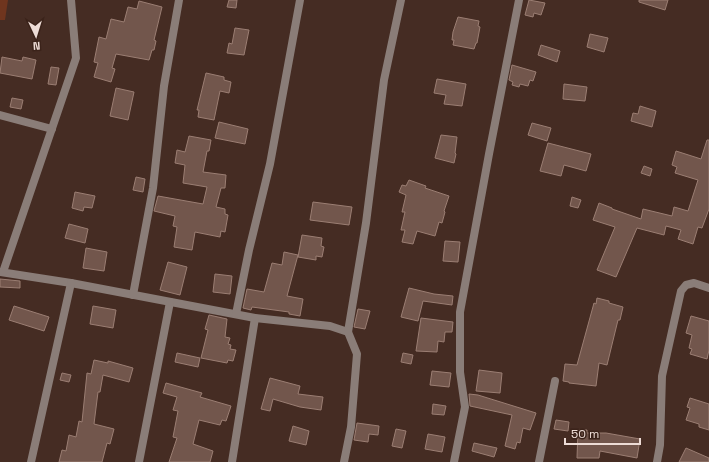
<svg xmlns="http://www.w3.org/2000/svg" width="709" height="462" viewBox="0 0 709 462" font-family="'Space Grotesk',sans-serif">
<rect width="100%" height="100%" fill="#452c23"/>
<!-- green -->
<path fill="#6f351e" d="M0,0H8L5,20H0Z"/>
<!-- building -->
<g fill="#72564c" stroke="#9b7e73">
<path d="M229,0H237L236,8L227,7Z"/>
<path d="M529,0L545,3L541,15L534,13L533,17L525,15Z"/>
<path d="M639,0H668L665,10L639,2Z"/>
<path d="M139,1L162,7L154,40L156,41L154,50H152L149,60L116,54L112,68L115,69L111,82L94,77L98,63L94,62L99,37L106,39L111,19L124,22L128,7L137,9Z"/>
<path d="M458,17L479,21L478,26L480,27L477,43H476L474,49L453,45L454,40H452L453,32Z"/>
<path d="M235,28L249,30L244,55L227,53L229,43L232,44Z"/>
<path d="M590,34L608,38L604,52L587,47Z"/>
<path d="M541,45L560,51L557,62L538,55Z"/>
<path d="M2,57L22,61L23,57L36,60L32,79L0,73Z"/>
<path d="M512,65L536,72L533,81L530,80L528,86L520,84L519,87L512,85L513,82L509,80Z"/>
<path d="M51,67L59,68L56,85L48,84Z"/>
<path d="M206,73L224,77V80L231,82L229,93L220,91L214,120L198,117L199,110H197Z"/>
<path d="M437,79L466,84L462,106L444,104L446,95L434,93Z"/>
<path d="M564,84L587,87L585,101L563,99Z"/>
<path d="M116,88L134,92L128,120L110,116Z"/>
<path d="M12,98L23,100L21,109L10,107Z"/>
<path d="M640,106L656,111L652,127L631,121L633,113L638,114Z"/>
<path d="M219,122L248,129L245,144L215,138Z"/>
<path d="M532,123L551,128L547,141L528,135Z"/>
<path d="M441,135L457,137L455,153L456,154L454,163L435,158Z"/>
<path d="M189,136L211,140L209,151H207L203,172L226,175L225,188H221L216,207L225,209V214L228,215L225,232L221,231L220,237L195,232L192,250L174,247L177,227L173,226L175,216L154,211L158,196L203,204L207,187L183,183L185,165L175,163L177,150L185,152Z"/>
<path d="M707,140H709V209L702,228L698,227L693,244L678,239L681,230L666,226L664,235L637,228L616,277L597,270L615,227L593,220L599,203L612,208V209L641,219L643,209L672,216L674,207L688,211L698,180L675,173L677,167L672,165L676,151L701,159Z"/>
<path d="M548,143L591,154L586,171L564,165L561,176L540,171Z"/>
<path d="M644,166L652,169L650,176L641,173Z"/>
<path d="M136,177L145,179L143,192L133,190Z"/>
<path d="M409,180L426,186L425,188L449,196L444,211L445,212L442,223L439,222L435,236L417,231L413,244L402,242L405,230H401L405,212H402L406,195L399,192L402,185L406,186Z"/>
<path d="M75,192L95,196L92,208L84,207L83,211L72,208Z"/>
<path d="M572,197L581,200L578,208L570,206Z"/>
<path d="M313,202L352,207L349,225L310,220Z"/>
<path d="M69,224L88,229L85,243L65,238Z"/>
<path d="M302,235L322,238L321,246L324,247L322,257L316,256V260L298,257Z"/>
<path d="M445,241L460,242L458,262L443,261Z"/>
<path d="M86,248L107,252L104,271L83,268Z"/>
<path d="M284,252L298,255L287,296L303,299L300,316L289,314V312L252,307L251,310L243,308L247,289L264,292L272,263L282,265Z"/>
<path d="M168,262L187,267L180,295L160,290Z"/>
<path d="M215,274L232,276L230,294L213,292Z"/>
<path d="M0,279L20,281V288L0,287Z"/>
<path d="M409,288L434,294L453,296L452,305L423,301L418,321L401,317Z"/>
<path d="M597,298L609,301V303L623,307L620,320H618L607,365L599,363L596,386L569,383V382L563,381L565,364L577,365L594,303L596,304Z"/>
<path d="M14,306L49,317L44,331L9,320Z"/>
<path d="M93,306L116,310L113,328L90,324Z"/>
<path d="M358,309L370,311L365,329L354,327Z"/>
<path d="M209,315L227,319L225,337L230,338L228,344L231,345L230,349L236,350L233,361L228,360L227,363L201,358L208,330L205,329Z"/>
<path d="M691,316L709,321V350L707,359L690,354L692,349L689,348L692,335L686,333Z"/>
<path d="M421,318L453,322L452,332H445L444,342L438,341L437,352L416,351Z"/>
<path d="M177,353L200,358L198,367L175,362Z"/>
<path d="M403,353L413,355L411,364L401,362Z"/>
<path d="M94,360L108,363V361L133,368L129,382L103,375L100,392H98L94,424L114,429L110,444L107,443L102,462H59L62,450L66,451L69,435L76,437L79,421L82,422L87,373L91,374Z"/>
<path d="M479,370L502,373L500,393L476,391Z"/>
<path d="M432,371L451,373L449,387L430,385Z"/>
<path d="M62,373L71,375L69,382L60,380Z"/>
<path d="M270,378L300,386L298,394L323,397L321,410L300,407L273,399L270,411L261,409Z"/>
<path d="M166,383L202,393L200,397L231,406L226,421L222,420L220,425L199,420L193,444L213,451L210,462H169L177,438L173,437L178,411L173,410L177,397L163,393Z"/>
<path d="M469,394L478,395L536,413L530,430L523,428L520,443L517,442L515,449L505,446L512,415L470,406Z"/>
<path d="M690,398L709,404V430L699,427V424L686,420L690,408L687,407Z"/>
<path d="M433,404L446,406L444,415L432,414Z"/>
<path d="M556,420L569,422L568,431L554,429Z"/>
<path d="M357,423L379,426L378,435L369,434L368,442L354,440Z"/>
<path d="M293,426L309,431L306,445L289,441Z"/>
<path d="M396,429L406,431L402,448L392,446Z"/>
<path d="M578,430H587V433H606L640,439L637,458L600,451L599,458H577Z"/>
<path d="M428,434L445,437L442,452L425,449Z"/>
<path d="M474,443L497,448L494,457L472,451Z"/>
<path d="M686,448L709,458V462H679Z"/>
</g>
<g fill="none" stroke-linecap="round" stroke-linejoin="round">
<!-- street -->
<g stroke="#8a7d78" stroke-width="8">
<path d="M0,115L52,129"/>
<path d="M0,272L71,283L255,318L330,326L348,332L357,354L351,427L344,462"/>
<path d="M3,272L76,58L71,0"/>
<path d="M133,295L153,188L164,86L179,0"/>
<path d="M236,314L249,250L270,164L300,0"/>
<path d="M348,332L366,223L384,80L401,0"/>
<path d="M31,462L71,283"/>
<path d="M139,462L170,302"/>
<path d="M232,462L255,318"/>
<path d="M454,462L465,407L460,372V312L489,154L519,0"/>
<path d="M539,462L555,381"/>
<path d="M657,462L660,445L662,376L681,291L686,285L694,283L709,288"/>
</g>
</g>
<!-- north arrow -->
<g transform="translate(36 36) rotate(176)" stroke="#3b231a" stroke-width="3" paint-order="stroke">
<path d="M0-3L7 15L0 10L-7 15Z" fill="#eddcd6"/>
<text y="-6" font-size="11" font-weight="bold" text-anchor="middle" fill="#eddcd6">N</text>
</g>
<!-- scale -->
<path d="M565 438v6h75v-6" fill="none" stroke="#eddcd6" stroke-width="2"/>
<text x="571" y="438" font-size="12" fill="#eddcd6" stroke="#3b231a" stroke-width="3" paint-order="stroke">50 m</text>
</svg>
